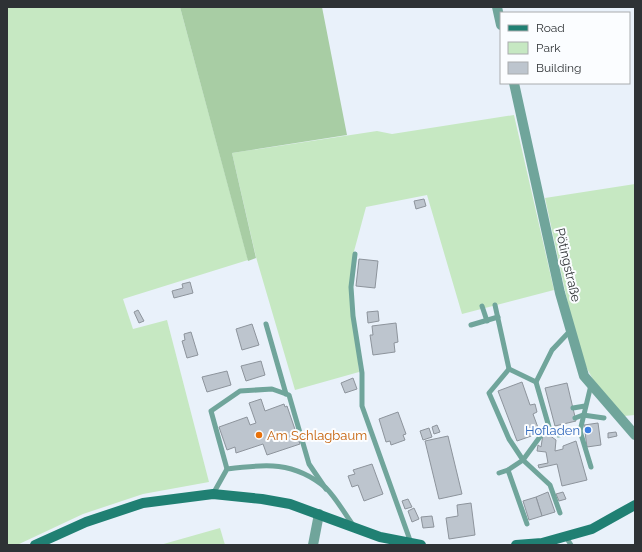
<svg xmlns="http://www.w3.org/2000/svg" width="642" height="552" viewBox="0 0 642 552" font-family="Raleway,sans-serif">
<rect width="100%" height="100%" fill="#e9f1fa"/>
<!-- green -->
<g fill="#c6e8c2">
<path d="M7,7H180L248,260L123,299L133,329L167,320L209,482L143,494L83,514L17,545L7,544Z"/>
<path d="M514,115L554,290L462,314L427,195L366,207L353,255L351,273L359,372L295,390L256,257L232,153L377,131L392,134Z"/>
<path d="M635,184V415L624,416L595,383L585,365L573,327L545,198Z"/>
<path d="M220,528L225,545H160Z"/>
</g>
<!-- forest -->
<path fill="#a8cda4" d="M180,7H322L347,135L232,153L256,258L248,261Z"/>
<!-- building -->
<g fill="#bdc5ce" stroke="#8d949c">
<path d="M424,199L426,206L416,209L414,201Z"/>
<path d="M359,259L378,261L375,288L356,286Z"/>
<path d="M190,282L193,293L174,298L172,291L183,288L182,284Z"/>
<path d="M138,310L144,321L139,323L134,312Z"/>
<path d="M378,311L379,321L368,323L367,312Z"/>
<path d="M396,323L398,342L394,343L395,352L373,355L370,335H373L372,326Z"/>
<path d="M252,324L259,345L242,350L236,329Z"/>
<path d="M191,332L198,355L187,358L182,341L185,340L184,334Z"/>
<path d="M261,361L265,375L246,381L241,366Z"/>
<path d="M227,371L231,385L207,392L202,377Z"/>
<path d="M353,378L357,389L345,393L341,383Z"/>
<path d="M522,382L530,405L535,404L537,412L533,414L540,433L517,441L498,391Z"/>
<path d="M567,383L576,421L555,426L545,388Z"/>
<path d="M261,399L265,411L284,404L285,407L287,406L300,444L267,455L263,444L236,453L235,447L227,450L219,427L247,417L250,425L256,423L249,403Z"/>
<path d="M398,412L406,434L403,435L405,440L391,445L390,441L386,442L379,419Z"/>
<path d="M598,423L601,445L587,447L584,425Z"/>
<path d="M437,425L440,432L434,434L432,427Z"/>
<path d="M429,428L432,437L423,440L420,431Z"/>
<path d="M616,432L617,436L608,438V433Z"/>
<path d="M543,434L549,435L556,440L555,451L563,449V446L576,441L587,480L562,486L557,464L539,468L538,465L548,463L546,452L537,451L538,445L541,447Z"/>
<path d="M448,436L462,494L439,499L425,441Z"/>
<path d="M372,464L383,494L364,501L358,485L352,487L348,476L355,474L353,470Z"/>
<path d="M548,492L555,512L542,516L536,497Z"/>
<path d="M563,492L566,499L559,501L556,494Z"/>
<path d="M536,497L542,516L529,520L523,501Z"/>
<path d="M408,499L412,507L405,509L402,501Z"/>
<path d="M471,503L475,535L449,539L446,518L458,516L457,505Z"/>
<path d="M414,508L419,519L412,522L408,511Z"/>
<path d="M432,516L434,527L423,528L421,517Z"/>
</g>
<g fill="none" stroke-linecap="round" stroke-linejoin="round">
<!-- service -->
<g stroke="#70a59b" stroke-width="5">
<path d="M355,254L351,287L353,316L362,373V406L411,543"/>
<path d="M495,305L509,369"/>
<path d="M482,306L487,321"/>
<path d="M266,324L286,394"/>
<path d="M471,325L498,317"/>
<path d="M570,331L552,350L536,382L549,427L558,435L580,431"/>
<path d="M536,382L509,369L489,393L509,439L523,460L550,485L560,513"/>
<path d="M591,385L580,431L591,467"/>
<path d="M573,408L585,406"/>
<path d="M575,418L583,415L604,418"/>
<path d="M227,469L211,411L240,391L272,389L289,395L309,464L326,489"/>
<path d="M508,470L523,460L542,434L549,427"/>
<path d="M499,473L508,470L527,524"/>
<path d="M213,494L227,469C265,464 294,461 326,488C336,498 345,514 353,525"/>
<path d="M566,537L571,545"/>
</g>
<!-- minor -->
<g stroke="#70a59b" stroke-width="10">
<path d="M497,7L501,25"/>
<path d="M514,83L560,293L584,376L635,435"/>
</g>
<!-- tertiary -->
<path stroke="#70a59b" stroke-width="10" d="M313,545L319,514"/>
<!-- secondary -->
<g stroke="#208073" stroke-width="10">
<path d="M35,545L86,522L143,503L213,494L262,499L290,504L380,537L421,545"/>
<path d="M516,545L542,543L592,529L635,505"/>
</g>
</g>
<!-- markers -->
<circle fill="#3f7fe0" stroke="#fbfdff" stroke-width="1.5" cx="588" cy="430" r="4"/>
<circle fill="#e8710a" stroke="#fbfdff" stroke-width="1.5" cx="259" cy="435" r="4"/>
<g text-anchor="middle" dominant-baseline="central" stroke-width="4" stroke-linejoin="round" paint-order="stroke">
<!-- street labels -->
<g font-size="13" fill="#2e3235" stroke="#fbfdff">
<text transform="translate(568 265) rotate(77)">Pötingstraße</text>
</g>
<!-- shop labels -->
<g font-size="13" fill="#366cbe" stroke="#fbfdff" text-anchor="end">
<text x="580" y="430">Hofladen</text>
</g>
<!-- food labels -->
<g font-size="13" fill="#c56008" stroke="#fbfdff" text-anchor="start">
<text x="267" y="435">Am Schlagbaum</text>
</g>
</g>
<!-- border -->
<rect width="642" height="552" fill="none" stroke="#2e3235" stroke-width="16"/>
<!-- legend -->
<rect x="500" y="12" width="130" height="72" fill="#fbfdff" stroke="#a9acae"/>
<rect x="508" y="25" width="20" height="6" fill="#208073" stroke="#a9acae"/>
<text x="536" y="32" font-size="12" fill="#2e3235">Road</text>
<rect x="508" y="42" width="20" height="12" fill="#c6e8c2" stroke="#a9acae"/>
<text x="536" y="52" font-size="12" fill="#2e3235">Park</text>
<rect x="508" y="62" width="20" height="12" fill="#bdc5ce" stroke="#a9acae"/>
<text x="536" y="72" font-size="12" fill="#2e3235">Building</text>
</svg>
